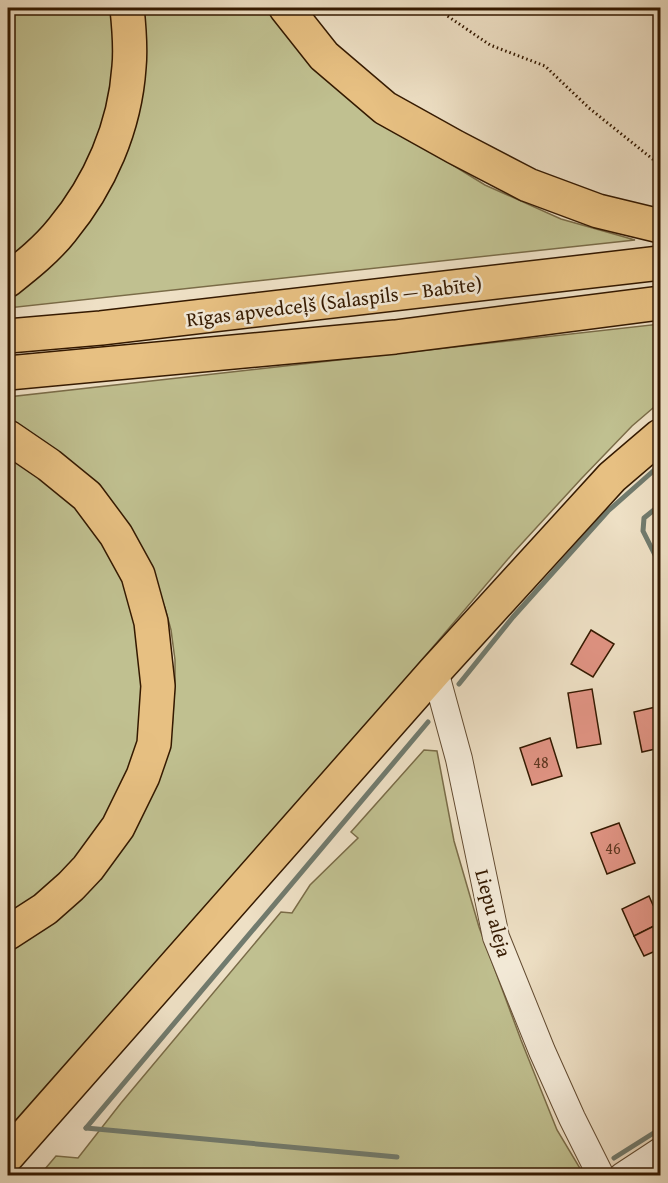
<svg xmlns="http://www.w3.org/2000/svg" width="668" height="1183" viewBox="0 0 668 1183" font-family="'Gentium Book Plus',serif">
<rect width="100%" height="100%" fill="#eee0c5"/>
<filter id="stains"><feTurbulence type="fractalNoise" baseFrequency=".00333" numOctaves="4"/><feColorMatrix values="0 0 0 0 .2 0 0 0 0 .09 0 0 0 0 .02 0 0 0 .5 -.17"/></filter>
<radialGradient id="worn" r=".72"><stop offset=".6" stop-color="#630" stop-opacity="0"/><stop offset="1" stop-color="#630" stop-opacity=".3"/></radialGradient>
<!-- green -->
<g fill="#c0c090" stroke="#7a6c48" stroke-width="1.5">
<path d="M8,8H112L116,26L109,117L71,201L8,264Z"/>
<path d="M141,8H270L376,118L485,185L561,219L635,240L8,308V291L94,208Z"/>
<path d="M660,324V402L632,426L581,479L514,552L8,1145V949L166,754L172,729L175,684V660L171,630L165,608L140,546L8,423V397Z"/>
<path d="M8,453L75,505L109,548L142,620L148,706L134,772L78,862L8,919Z"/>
<path d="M424,750L437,751L454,841L479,927L521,1040L557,1130L584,1175L39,1176L56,1156L78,1158L121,1103L281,912L292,913L310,885L358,838L351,832Z"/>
</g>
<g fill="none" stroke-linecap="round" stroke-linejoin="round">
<!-- stream -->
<g stroke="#717b6e" stroke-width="5">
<path d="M660,505L644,518L643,531L660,565"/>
<path d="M459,684L513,617L608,511L660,465"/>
<path d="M86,1128L428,722"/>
<path d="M86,1128L397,1157"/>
<path d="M614,1158L660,1129"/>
</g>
</g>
<!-- building -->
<g fill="#e19484" stroke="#341900" stroke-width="1.5">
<path d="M591,630L614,644L593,677L571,664Z"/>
<path d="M592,689L601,744L577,748L568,693Z"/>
<path d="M660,706V748L642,752L634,712Z"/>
<path d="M550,738L562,776L532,785L520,748Z"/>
<path d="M619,823L635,863L607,874L591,833Z"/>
<path d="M649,896L653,905L660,902V923L634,936L622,909Z"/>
<path d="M660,923V949L644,956L634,936Z"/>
</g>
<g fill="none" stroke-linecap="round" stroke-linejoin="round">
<defs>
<g id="minor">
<path d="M435,671L459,759L496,937L542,1051L572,1118L601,1176"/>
<path d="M622,1176L660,1151"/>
</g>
<g id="highway">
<path d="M286,8L324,56L385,108L455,147L528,185L598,211L660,226"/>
<path d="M8,280C27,265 47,249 62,230C100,184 125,127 129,67C131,47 129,27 127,8"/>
<path d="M8,336L101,328L660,263"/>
<path d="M8,373L395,337L660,303"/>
<path d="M8,437L49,465L87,496L116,535L138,575L151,622L158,686L154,744L143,776L118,827L88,868L71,886L45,909L8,933"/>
<path d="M8,1155L435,671L612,477L660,436"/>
</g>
</defs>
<!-- minor casing -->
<use href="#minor" stroke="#624b31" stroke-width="28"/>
<!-- highway casing -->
<use href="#highway" stroke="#341900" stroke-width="36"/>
<!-- path -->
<path stroke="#341900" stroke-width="3" stroke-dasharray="1.5 3" stroke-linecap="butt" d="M446,8V15L490,45L545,66L589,108L660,165"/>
<!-- minor -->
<use href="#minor" stroke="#f4ebd9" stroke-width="26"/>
<!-- highway -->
<use href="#highway" stroke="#e7c082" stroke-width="33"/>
</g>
<g text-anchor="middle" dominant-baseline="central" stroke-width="5" stroke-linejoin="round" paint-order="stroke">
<!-- number labels -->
<g font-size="16" fill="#5f3821">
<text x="541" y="762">48</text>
<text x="613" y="848">46</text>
</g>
<!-- street labels -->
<g font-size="20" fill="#341900" stroke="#f4ebd9">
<text transform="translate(334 301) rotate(-7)">Rīgas apvedceļš (Salaspils — Babīte)</text>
<text transform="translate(494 913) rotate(75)">Liepu aleja</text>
</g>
</g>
<!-- margin -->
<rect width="668" height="1183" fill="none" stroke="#eee0c5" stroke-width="30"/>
<rect x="9" y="9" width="650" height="1165" fill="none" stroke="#341900" stroke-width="3"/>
<rect x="15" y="15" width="638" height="1153" fill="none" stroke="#341900" stroke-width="1.5"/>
<rect width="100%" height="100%" filter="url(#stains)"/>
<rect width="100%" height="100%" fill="url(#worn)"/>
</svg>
